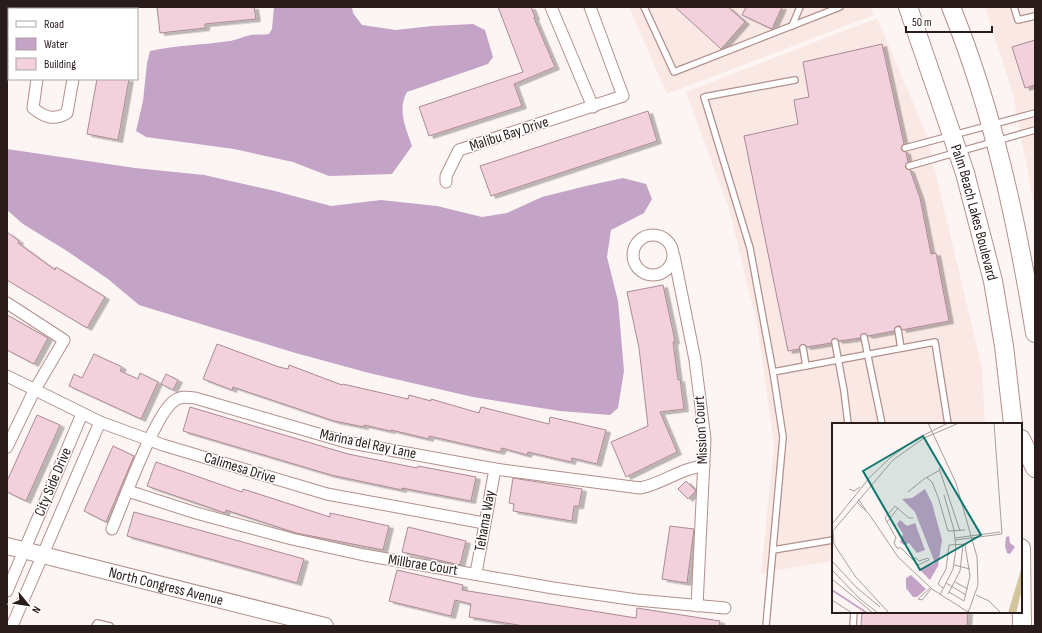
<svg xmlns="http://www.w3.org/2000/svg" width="1042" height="633" viewBox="0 0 1042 633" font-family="'Sofia Sans Condensed',sans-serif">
<defs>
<filter id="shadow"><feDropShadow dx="4.5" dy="2.5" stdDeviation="0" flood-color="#0004"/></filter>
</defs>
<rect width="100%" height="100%" fill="#fdf5f4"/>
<!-- built -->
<g fill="#fae8e5">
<path d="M629,7H871L874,15L667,94Z"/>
<path d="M985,7H1035V211L1013,94Z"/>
<path d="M877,18L926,133L982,368L985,424H833V561L761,573L774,445L757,324L729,209L686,92Z"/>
</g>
<!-- water -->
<g fill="#c3a3c6">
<path d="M274,7H352L353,13L362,25L396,30L432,26L473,24L485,30L493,57L488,64L407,92C397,110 406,128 412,146L392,174L329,176L293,162L234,149L146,137L136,131L143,101L147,63L150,51C177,45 203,45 230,41C237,40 244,36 251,35C257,34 263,35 269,34L272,29Z"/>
<path d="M7,149L135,168L204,175L275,191L331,206L381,200L437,206L482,217L507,213L542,197L586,186L623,178L646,184L652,199L644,213L611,230L607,257L618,301L624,371L618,408L610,415L560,411L473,397L369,373L292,352L139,305L108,279L67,251L23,224L7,210Z"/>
</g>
<!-- building -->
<g fill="#f3d1dc" stroke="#aa8a95" filter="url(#shadow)">
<path d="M157,7H254L256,19L205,24V28L160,33Z"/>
<path d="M498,7H531L535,17L534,18L555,67L514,84L522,106L429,136L419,107L523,72Z"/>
<path d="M675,7H728L745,22L721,49Z"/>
<path d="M746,7H782L772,29L742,15Z"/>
<path d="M1035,40V85L1025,88L1012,47Z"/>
<path d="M882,44L904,144L901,149L906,152L908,162L905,167L910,170L920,198L931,254L936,253L949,321L902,330L900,326H897L894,331L868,336L864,333L860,338L839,341L834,338L831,343L807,347L802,344L799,349L788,351L744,136L798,124L794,100L809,97L803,62Z"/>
<path d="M97,79H129L118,140L87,134Z"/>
<path d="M648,111L657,141L491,196L480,166Z"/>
<path d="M7,232L19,241L18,243L55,270L56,267L105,297L87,328L7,280Z"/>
<path d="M663,285L675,341L673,342L678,380L680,379L684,409L660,412L677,452L626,477L611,442L648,426L639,348L627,292Z"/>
<path d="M7,315L48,338L34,364L7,350Z"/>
<path d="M217,344L279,367L288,369L289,365L342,385L343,384L408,399L409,395L431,401V399L479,413L481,407L549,424L550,417L606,430L597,464L572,458L571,462L528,452L527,455L502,448L500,452L429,436V439L391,430L390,431L364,425V427L334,421L233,387L232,390L203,379Z"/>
<path d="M94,354L122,367L120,371L138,379L140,373L158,382L141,419L69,386L74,374L82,378Z"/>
<path d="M166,374L178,380L173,390L161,384Z"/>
<path d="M190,407L348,454L417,468L418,466L476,477L471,501L402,488V490L331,475L183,431Z"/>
<path d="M37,415L60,425L26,501L7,492V481Z"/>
<path d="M113,446L134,456L106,522L84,511Z"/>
<path d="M156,462L242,492L243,489L330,517V513L389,526L383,550L296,533L226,510L225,513L147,486Z"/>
<path d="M513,478L582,489L579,506H574L572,521L513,511L514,504L509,503Z"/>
<path d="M686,481L696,491L688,499L678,489Z"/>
<path d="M134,512L304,559L297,583L127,536Z"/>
<path d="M670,526L694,529L687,583L662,579Z"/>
<path d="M408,527L466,541L460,565L402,552Z"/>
<path d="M397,570L463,585L462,590L636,618L637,608L720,621L719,626H524L469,617L471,604L455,600L451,616L389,601Z"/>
<path d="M862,612H968L967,626H861Z"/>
</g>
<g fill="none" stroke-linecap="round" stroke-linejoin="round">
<defs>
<g id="lane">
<path d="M644,7L674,72L840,7"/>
<path d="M1014,7L1018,20L1035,16"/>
<path d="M792,26L800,7"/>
<path d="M905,148L1035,113"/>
<path d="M909,166L1035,130"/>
<path d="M898,330L901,348"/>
<path d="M864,337L882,424"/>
<path d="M835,342L844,391L848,424"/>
<path d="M803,348L806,366"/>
<path d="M773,372L750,248L704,97L795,80"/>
<path d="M773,550L833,540"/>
<path d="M95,626L97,623L110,626"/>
<path d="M766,626L783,437L773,372L935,342L948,424"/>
<path d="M853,626L854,612"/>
</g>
<g id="street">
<path d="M124,7V9"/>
<path d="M551,7L593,107"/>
<path d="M56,9L59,7"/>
<path d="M37,79L33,108C44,117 54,121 67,113L73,79"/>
<path d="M446,182V176L459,150L623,96L590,7"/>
<circle cx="653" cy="255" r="20"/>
<path d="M674,256L695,360L705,439L697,606"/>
<path d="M7,303L64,340L34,391L7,447"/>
<path d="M7,376L100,422L163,445L327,494L484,523"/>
<path d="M128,491L196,513L292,539L364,555L553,588L637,600L725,608"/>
<path d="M112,529C123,503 155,414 174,401C181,396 187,397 195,398L346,442L495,469L640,488C663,484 680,468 704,466"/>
<path d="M476,573L495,469"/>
<path d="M7,591L82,414"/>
<path d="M12,626L100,422"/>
</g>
<g id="secondary">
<path id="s1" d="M7,546L325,626"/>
</g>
<g id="primary">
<path id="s2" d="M908,7L965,173L993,281L1004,346L1013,424"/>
<path d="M951,7C993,111 1017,222 1035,333"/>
<path d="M1021,439L1035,468"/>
<path d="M1021,548L1022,626"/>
</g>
</defs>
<!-- lane casing -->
<use href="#lane" stroke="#b2908c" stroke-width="8"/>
<!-- street casing -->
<use href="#street" stroke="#b2908c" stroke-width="13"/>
<!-- secondary casing -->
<use href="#secondary" stroke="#b2908c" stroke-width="18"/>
<!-- primary casing -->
<use href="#primary" stroke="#b2908c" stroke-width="20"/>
<!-- lane -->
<use href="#lane" stroke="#fff" stroke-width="5.5"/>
<!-- street -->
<use href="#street" stroke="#fff" stroke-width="11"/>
<!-- secondary -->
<use href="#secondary" stroke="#fff" stroke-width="16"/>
<!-- primary -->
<use href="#primary" stroke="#fff" stroke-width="18"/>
</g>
<g text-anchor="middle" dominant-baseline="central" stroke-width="3" stroke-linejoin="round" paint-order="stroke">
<!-- street labels -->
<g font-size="15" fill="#291c1b" stroke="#fff">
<text transform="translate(509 134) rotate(-18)">Malibu Bay Drive</text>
<text stroke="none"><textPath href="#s2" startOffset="216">Palm Beach Lakes Boulevard</textPath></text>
<text transform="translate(701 430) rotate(-93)">Mission Court</text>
<text transform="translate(368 444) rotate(12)">Marina del Ray Lane</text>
<text transform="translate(240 468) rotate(17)">Calimesa Drive</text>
<text transform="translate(53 482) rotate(-67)">City Side Drive</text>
<text transform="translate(485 521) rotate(-80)">Tehama Way</text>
<text transform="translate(423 565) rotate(9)">Millbrae Court</text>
<text stroke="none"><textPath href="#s1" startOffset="164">North Congress Avenue</textPath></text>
</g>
</g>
<!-- overview -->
<g transform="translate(832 423)">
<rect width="190" height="190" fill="#fdf5f4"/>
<path d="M190,143V166L184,190H176Z" fill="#d2c49b"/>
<path d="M93,66L100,80L110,117L106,143L98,157L87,146L103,140L83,89L70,76L80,75ZM68,97L75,103L83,100L93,127L85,130L77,120L72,122L68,119L71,111L65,101ZM177,113L178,120L183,124L178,131L175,130L173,123L174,114ZM79,152L94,166L85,174H81L74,165V155Z" fill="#c3a3c6"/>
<path fill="none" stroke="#c3a3c6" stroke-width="2" d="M0,167L35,190"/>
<path fill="none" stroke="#a89e9d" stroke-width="1" d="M96,0L124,60L145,134L146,162L136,190M107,45L128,108M94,54L100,59L106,74L116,108L133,107M17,66L22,68L28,64M76,69L92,56L108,47M26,76L34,87M25,79L37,91L66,134L100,166L136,189M55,99L66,85M1,100L38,54L59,34L84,16L116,0M1,108L2,120M0,109L61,37L92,15L127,0M123,115L168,109M123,117L170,111L162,0M0,118L23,153L57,190M81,136L84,135L87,138L96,135L97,137L86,142L69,125H65L62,120L64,115L53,95L63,83L77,95H81M0,138L25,165L48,184M122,142L138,146M0,147L28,176L46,190M0,156L41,190M123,159L136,166M114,160L134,172M111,165L106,161L114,146L117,122L135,121M117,169L132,178L138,153L133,122M116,171L128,148L131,122M108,172L121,146L124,126L122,107L112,72M144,172L157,178L169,190M86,176L90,177L99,166M86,176L98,165M0,177L20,190"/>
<path fill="#0f766e" fill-opacity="0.15" stroke="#0f766e" stroke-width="2" d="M91,13L149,112L88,147L31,48Z"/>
<rect width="190" height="190" fill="none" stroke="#291c1b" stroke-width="2"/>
</g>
<!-- border -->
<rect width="1042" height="633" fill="none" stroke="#291c1b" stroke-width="16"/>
<!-- legend -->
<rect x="8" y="8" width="130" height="72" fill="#ffffff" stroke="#a9a4a4"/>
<rect x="16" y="21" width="20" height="6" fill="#ffffff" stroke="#a9a4a4"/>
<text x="44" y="28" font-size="12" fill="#291c1b">Road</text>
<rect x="16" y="38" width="20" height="12" fill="#c3a3c6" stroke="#a9a4a4"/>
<text x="44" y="48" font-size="12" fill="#291c1b">Water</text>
<rect x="16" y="58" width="20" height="12" fill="#f3d1dc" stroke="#a9a4a4"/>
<text x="44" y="68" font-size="12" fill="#291c1b">Building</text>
<!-- north arrow -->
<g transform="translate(28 605) rotate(120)" stroke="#ffffff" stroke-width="3" paint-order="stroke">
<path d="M0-3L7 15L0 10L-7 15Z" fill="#291c1b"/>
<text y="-6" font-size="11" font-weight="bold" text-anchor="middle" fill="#291c1b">N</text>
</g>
<!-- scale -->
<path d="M906 26v6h86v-6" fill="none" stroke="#291c1b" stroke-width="2"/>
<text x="912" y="26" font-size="12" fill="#291c1b" stroke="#ffffff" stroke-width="3" paint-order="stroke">50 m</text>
</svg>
